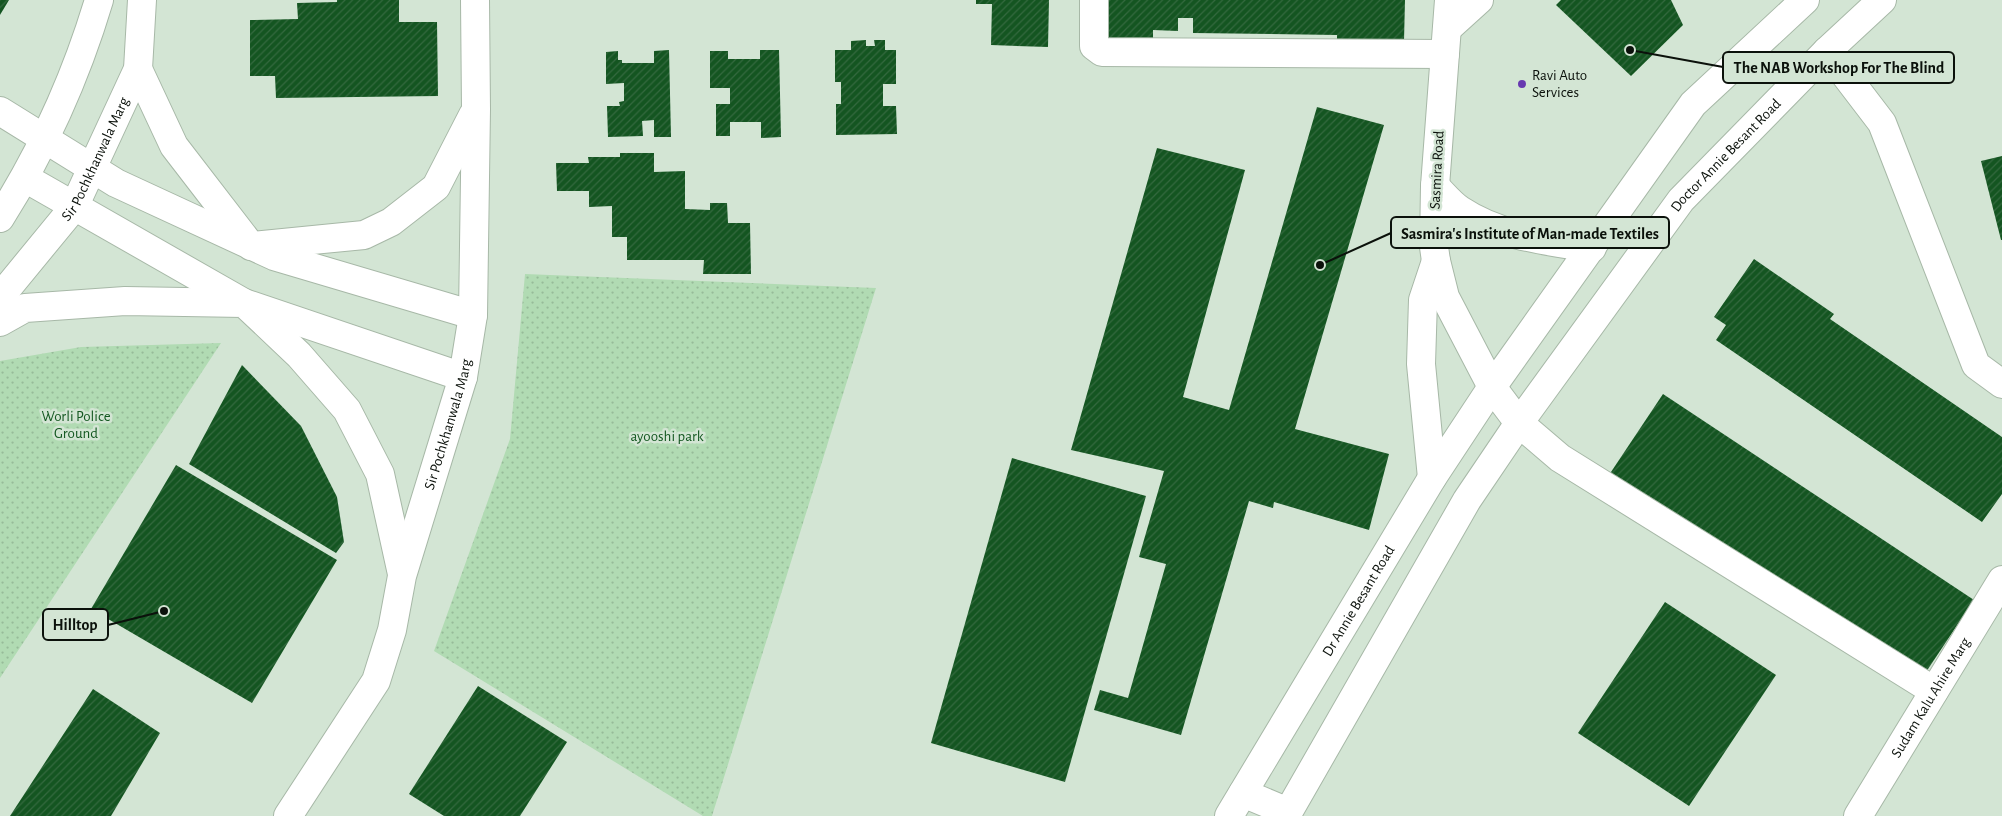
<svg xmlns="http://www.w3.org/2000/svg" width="2002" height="816" viewBox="0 0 2002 816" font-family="'Alegreya Sans',sans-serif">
<defs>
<pattern id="park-dots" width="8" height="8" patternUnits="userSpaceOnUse" patternTransform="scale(1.25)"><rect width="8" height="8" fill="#b1dbb3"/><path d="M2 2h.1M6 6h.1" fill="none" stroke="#97bb99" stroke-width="1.8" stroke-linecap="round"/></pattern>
<pattern id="building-hatch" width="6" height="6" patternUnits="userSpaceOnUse" patternTransform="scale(1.25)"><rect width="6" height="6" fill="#145521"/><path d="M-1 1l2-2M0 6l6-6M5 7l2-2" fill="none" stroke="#34693f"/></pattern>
</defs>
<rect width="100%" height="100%" fill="#d3e5d4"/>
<!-- park -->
<g fill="url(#park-dots)">
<path d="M525,274L876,288L712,816H703L434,651L510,439Z"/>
<path d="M221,343L0,678V361L81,347Z"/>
</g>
<!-- building -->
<g fill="url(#building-hatch)">
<path d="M0,0H9L0,15Z"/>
<path d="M337,0H399V22H437L438,96L276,98L275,76H250V20L298,19L297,3L337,2Z"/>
<path d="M976,0H1049L1048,47L991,45L992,4H976Z"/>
<path d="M1108,0H1405L1404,41L1337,40V35L1193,33V18H1178V31L1153,30V40L1108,38Z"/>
<path d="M1561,0H1671L1683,25L1631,76L1556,5Z"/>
<path d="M866,40V46H875L874,40H885V50H896V84H883V106H896L897,134L836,135V104H841V82H835V50H851V41Z"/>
<path d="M669,50L671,137H654V120L642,121L643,136L608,137L607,106H620L619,102L624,101V83L606,84V52L618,51V60H622V63H654V51Z"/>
<path d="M760,50H779L781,137L761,138V122H730V136H716V104H730V88H710V51H728V59H760Z"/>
<path d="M1317,107L1384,125L1295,429L1389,454L1369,530L1274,502L1273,508L1249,501L1181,735L1094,710L1100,690L1128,698L1166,564L1139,557L1164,471L1071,450L1157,148L1245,170L1183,397L1229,410Z"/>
<path d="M620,153H654V172L685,171V209L710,210V203H727L728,223H750L751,274H703L704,260H627V237H612V206L589,207V191H557L556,163H589L588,157H620Z"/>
<path d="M2002,156V240H2001L1981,161Z"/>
<path d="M1754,259L1834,314L1830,319L2002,437V494L1982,522L1716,340L1726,325L1714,317Z"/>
<path d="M242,365L301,426L337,497L344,542L336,553L189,464Z"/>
<path d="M1663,394L1974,600L1920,681L1609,475Z"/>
<path d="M1012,458L1146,496L1065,782L931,743Z"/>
<path d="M176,465L337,560L252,703L91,609Z"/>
<path d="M1665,602L1776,675L1689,806L1578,733Z"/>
<path d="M478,686L567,742L520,816H444L409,794Z"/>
<path d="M93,689L160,733L111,816H10Z"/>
</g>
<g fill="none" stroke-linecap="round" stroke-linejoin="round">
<defs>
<g id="minor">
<path d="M1094,0V46L1102,52L1445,54"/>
<path d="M1449,0L1435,186L1434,247L1436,261L1445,297L1492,387L1519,423L1560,458L1934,691"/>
<path d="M1447,29L1479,0"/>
<path d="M1827,51L1882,123L1976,365L2002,384"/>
<path d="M138,69L174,146L251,246L364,235L391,222L436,187L473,115"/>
<path d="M0,111L116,183L274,256L473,315"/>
<path d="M25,178L244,303L463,377"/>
<path d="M0,218C43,150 76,77 99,0"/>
<path id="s1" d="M0,297L74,207L138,69L142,0"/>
<path d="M0,322L25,308L125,301L244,303L299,355L347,410L380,474L402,574"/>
<path d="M1432,478L1421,364L1423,300L1436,261"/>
<path id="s2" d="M288,816L376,681L392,630L402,576L463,377L473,315L476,109L475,0"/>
<path id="s3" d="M1858,816L2002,580"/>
</g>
<g id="major">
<path d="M1435,186C1443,194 1451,204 1460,210C1499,236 1546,241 1592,248"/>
<path d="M1243,793L1288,812"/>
<path id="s4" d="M1229,816L1432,478L1492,387L1693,104L1805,0"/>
<path id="s5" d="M1286,816L1467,500L1519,423L1681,200L1827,51L1882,0"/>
</g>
</defs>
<!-- minor casing -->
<use href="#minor" stroke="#a7b8a7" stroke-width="30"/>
<!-- major casing -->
<use href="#major" stroke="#a7b8a7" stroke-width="30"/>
<!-- minor -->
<use href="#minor" stroke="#fff" stroke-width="28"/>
<!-- major -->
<use href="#major" stroke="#fff" stroke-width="28"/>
</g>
<!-- markers -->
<circle fill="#6739b0" stroke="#d3e5d4" stroke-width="2" cx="1522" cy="84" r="5"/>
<g text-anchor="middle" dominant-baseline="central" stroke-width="5" stroke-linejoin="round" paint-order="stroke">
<!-- poi labels -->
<g font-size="15" fill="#0b110b" stroke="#d3e5d4" text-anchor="start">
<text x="1532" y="75">Ravi Auto<tspan x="1532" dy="17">Services</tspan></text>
</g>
<!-- street labels -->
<g font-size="15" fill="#0b110b" stroke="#d3e5d4">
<text stroke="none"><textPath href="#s5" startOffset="796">Doctor Annie Besant Road</textPath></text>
<text stroke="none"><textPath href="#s1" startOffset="169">Sir Pochkhanwala Marg</textPath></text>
<text transform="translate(1437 170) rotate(-87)">Sasmira Road</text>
<text stroke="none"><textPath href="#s2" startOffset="428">Sir Pochkhanwala Marg</textPath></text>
<text stroke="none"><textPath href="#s4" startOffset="251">Dr Annie Besant Road</textPath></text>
<text stroke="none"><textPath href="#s3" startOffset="139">Sudam Kalu Ahire Marg</textPath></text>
</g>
<!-- park labels -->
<g font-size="15" fill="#145821" stroke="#d3e5d4">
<text x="76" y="416">Worli Police<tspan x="76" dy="17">Ground</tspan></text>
<text x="667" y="436">ayooshi park</text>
</g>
</g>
<!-- callouts -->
<path fill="none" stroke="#0b110b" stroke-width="2" d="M1630 50L1723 67M1320 265L1391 233M164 611L108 625"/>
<g fill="#0b110b" stroke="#d3e5d4" stroke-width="2">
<circle cx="1630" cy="50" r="5"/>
<circle cx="1320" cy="265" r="5"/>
<circle cx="164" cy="611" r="5"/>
</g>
<g fill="#d3e5d4" stroke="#0b110b" stroke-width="2">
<rect x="1723" y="52" width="231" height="31" rx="5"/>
<rect x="1391" y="217" width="278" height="31" rx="5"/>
<rect x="43" y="609" width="65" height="31" rx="5"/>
</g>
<g font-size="16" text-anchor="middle" font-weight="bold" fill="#0b110b">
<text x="1839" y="73">The NAB Workshop For The Blind</text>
<text x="1530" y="239">Sasmira's Institute of Man-made Textiles</text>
<text x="75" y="630">Hilltop</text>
</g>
</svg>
